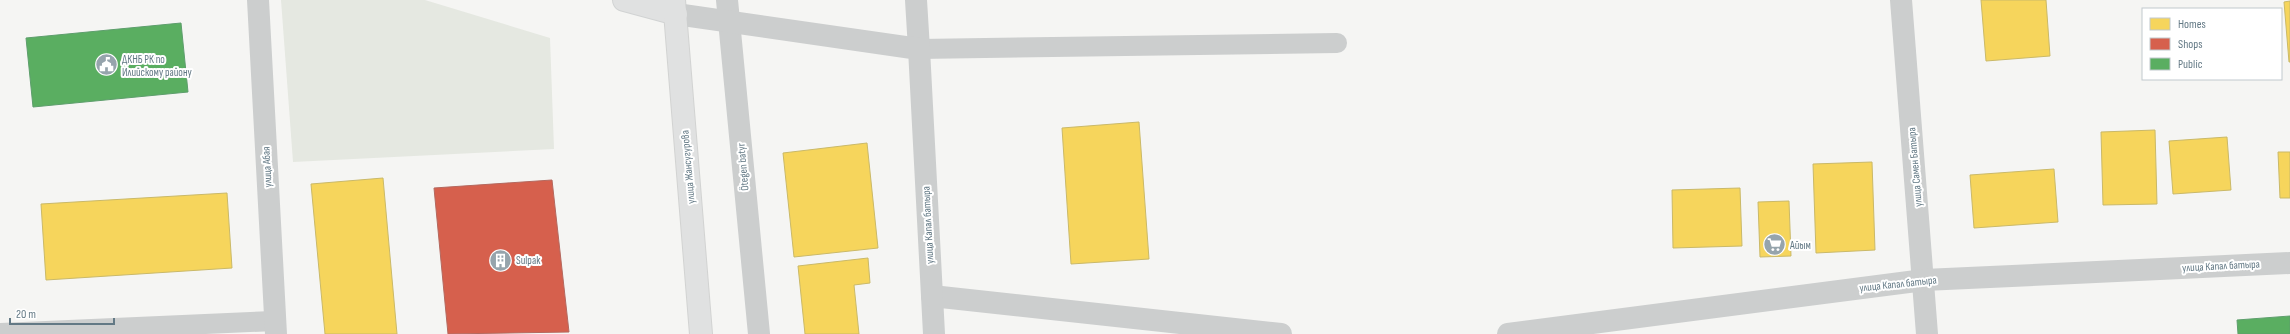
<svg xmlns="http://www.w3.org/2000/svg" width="2290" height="334" viewBox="0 0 2290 334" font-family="'Sofia Sans Condensed',sans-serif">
<rect width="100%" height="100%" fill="#f5f5f3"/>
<!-- green -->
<path fill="#e5e8e1" d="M281,0H425L550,38L554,149L293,162Z"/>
<!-- homes -->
<g fill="#f6d55c" stroke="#cab968">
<path d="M1981,0H2046L2050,56L1986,61Z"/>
<path d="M2290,1V62H2289L2284,2Z"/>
<path d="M1139,122L1149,259L1071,264L1062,128Z"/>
<path d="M2155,130L2157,204L2103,205L2101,132Z"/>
<path d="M2227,137L2231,190L2173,194L2169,141Z"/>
<path d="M867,143L878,248L794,257L783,153Z"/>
<path d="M2278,152H2290V198H2280Z"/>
<path d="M1872,162L1875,250L1816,253L1813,164Z"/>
<path d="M2054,169L2058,222L1974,228L1970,175Z"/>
<path d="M383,178L397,334H325L311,184Z"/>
<path d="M1740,188L1742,246L1673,248L1672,190Z"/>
<path d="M227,193L232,268L46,280L41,204Z"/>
<path d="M1789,201L1791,256L1760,257L1758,202Z"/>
<path d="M868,258L870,283L854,285L859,334H805L798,266Z"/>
</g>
<!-- shops -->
<path fill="#d6604d" stroke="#b4685e" d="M552,180L569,332L448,334L434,188Z"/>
<!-- public -->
<g fill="#5aae61" stroke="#5d9e6c">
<path d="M181,23L188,92L33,107L26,38Z"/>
<path d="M2290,316V334H2238L2237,320Z"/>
</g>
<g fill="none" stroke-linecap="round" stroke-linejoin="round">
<defs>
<path id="secondary" d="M624,0L676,14"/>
<path id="primary" d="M674,0L701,334"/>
</defs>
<!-- secondary casing -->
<use href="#secondary" stroke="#d1d3d3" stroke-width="24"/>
<!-- primary casing -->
<use href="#primary" stroke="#d2d3d2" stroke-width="24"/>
<!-- service -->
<g stroke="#cccece" stroke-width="20">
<path d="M919,49L1337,43"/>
<path d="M0,333L274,321"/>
</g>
<!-- minor -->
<g stroke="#cccece" stroke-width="22">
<path d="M258,0L276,334"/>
<path d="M727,0L759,334"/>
<path d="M916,0L919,49"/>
<path d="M1901,0L1927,334"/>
<path d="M934,334L932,296L1281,334"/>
<path d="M1508,334L1924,280L2290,263"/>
</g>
<!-- tertiary -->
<path stroke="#cccece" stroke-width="22" d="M676,14L919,49L932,296"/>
<!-- secondary -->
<use href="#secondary" stroke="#e0e1e1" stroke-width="22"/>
<!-- primary -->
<use href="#primary" stroke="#e0e1e1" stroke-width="22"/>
</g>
<!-- icons -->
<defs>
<symbol id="civic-disc" viewBox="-11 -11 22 22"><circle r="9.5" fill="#96a4ac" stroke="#fff"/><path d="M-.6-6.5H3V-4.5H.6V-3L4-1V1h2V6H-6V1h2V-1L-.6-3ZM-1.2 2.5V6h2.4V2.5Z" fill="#fff"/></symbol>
<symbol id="supermarket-disc" viewBox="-11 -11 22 22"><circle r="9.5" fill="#96a4ac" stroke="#fff"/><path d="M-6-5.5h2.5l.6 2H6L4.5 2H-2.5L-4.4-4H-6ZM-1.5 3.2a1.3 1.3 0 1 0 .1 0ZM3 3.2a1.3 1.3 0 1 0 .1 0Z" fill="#fff"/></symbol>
<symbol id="building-disc" viewBox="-11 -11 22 22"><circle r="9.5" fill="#96a4ac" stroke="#fff"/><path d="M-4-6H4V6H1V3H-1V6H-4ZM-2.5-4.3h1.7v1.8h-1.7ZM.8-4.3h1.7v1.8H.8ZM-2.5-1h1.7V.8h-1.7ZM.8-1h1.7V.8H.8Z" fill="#fff"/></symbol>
</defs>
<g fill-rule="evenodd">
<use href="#civic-disc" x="94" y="52" width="25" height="25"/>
<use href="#supermarket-disc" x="1762" y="232" width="25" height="25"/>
<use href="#building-disc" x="488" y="248" width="25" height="25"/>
</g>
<g text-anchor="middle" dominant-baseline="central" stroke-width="4" stroke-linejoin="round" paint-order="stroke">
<!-- poi labels -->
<g font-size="11" fill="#637985" stroke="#fff" text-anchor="start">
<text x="122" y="59">ДКНБ РК по<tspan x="122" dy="13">Илийскому району</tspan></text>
<text x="1790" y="245">Айым</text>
<text x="516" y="260">Sulpak</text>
</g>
<!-- street labels -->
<g font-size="11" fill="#637985" stroke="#fff">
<text transform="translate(267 167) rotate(-93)">улица Абая</text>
<text transform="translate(688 167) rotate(-95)">улица Жансугурова</text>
<text transform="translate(743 167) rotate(-95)">Ötegen batyr</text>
<text transform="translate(1915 167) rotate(-95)">улица Самен Батыра</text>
<text transform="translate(928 225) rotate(-93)">улица Капал батыра</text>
<text transform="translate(2221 266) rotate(-3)">улица Капал батыра</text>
<text transform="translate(1898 284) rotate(-6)">улица Капал батыра</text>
</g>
</g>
<!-- legend -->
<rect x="2142" y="8" width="140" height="72" fill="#ffffff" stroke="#c1c9ce"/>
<rect x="2150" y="18" width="20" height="12" fill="#f6d55c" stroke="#c1c9ce"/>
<text x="2178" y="28" font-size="12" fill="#637985">Homes</text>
<rect x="2150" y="38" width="20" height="12" fill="#d6604d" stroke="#c1c9ce"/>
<text x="2178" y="48" font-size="12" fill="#637985">Shops</text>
<rect x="2150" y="58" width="20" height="12" fill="#5aae61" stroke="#c1c9ce"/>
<text x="2178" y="68" font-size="12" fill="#637985">Public</text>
<!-- scale -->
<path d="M10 318v6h104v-6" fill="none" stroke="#637985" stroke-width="2"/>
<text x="16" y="318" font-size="12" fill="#637985" stroke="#ffffff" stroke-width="3" paint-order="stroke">20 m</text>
</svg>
